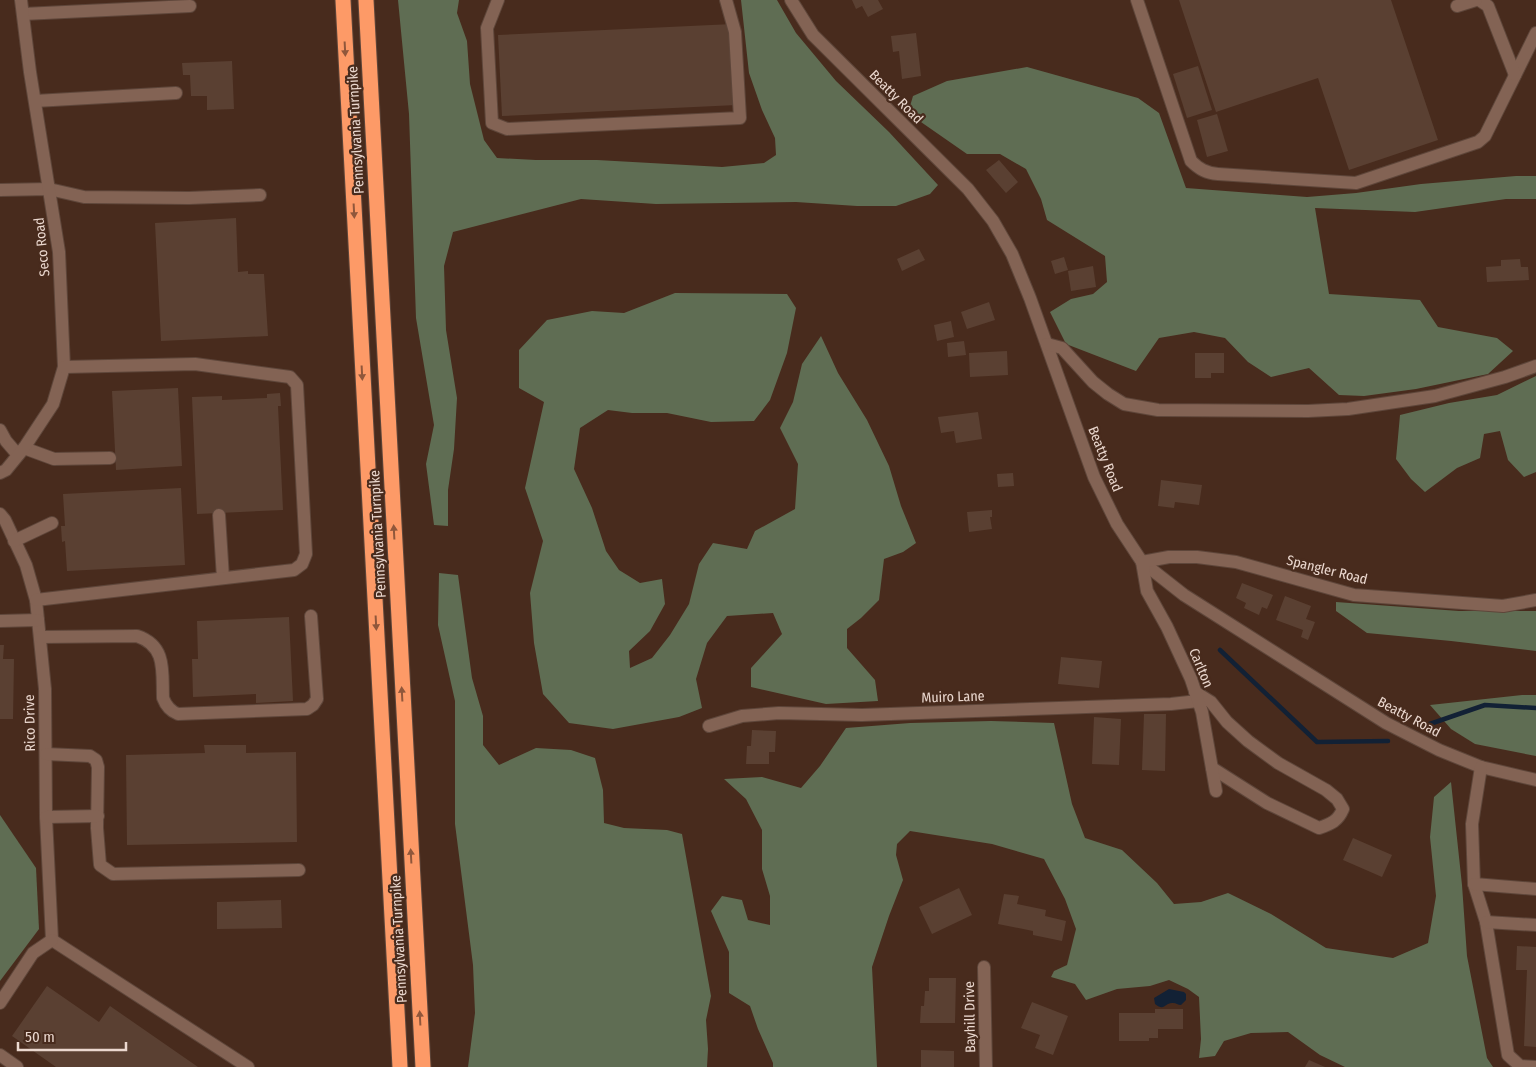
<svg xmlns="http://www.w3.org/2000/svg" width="1536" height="1067" viewBox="0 0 1536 1067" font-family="'Fira Sans Condensed',sans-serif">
<rect width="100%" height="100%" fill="#482b1d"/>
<!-- forest -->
<g fill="#5f6d53">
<path d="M398,0H459L457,13L467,41L470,84L484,140L497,158L536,160H597L722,167L764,163L776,155L775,138L762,110L749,73L741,0H777L796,33L836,81L889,132L938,185L930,194L896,206H857L796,202L656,204L581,199L453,232L444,266L446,330L457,398L454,449L448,490V526L434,525L426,464L434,425L416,318L409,114Z"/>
<path d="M1027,67L1138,98L1159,113L1186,188L1307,197L1356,193L1421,184L1516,176H1536V199H1506L1415,212L1315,208L1329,294L1420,300L1438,327L1497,338L1513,351L1488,374L1416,389L1364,396L1339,395L1309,368L1271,377L1248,362L1225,338L1194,332L1159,338L1136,371L1066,344L1050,312L1071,299L1093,294L1107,282L1105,256L1047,220L1041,199L1026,169L1000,154H967L908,113L913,96L947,81Z"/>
<path d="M675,293L787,294L796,308L787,353L770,400L754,421L711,422L667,413H632L608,410L580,428L574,469L592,508L606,551L619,570L640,583L662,579L665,604L650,631L629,651L630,668L652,658L670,635L689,604L699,564L713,543L747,549L755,531L795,509L798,464L780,428L793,402L802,364L821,336L838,373L867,420L889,466L901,506L916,543L903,552L884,559L879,600L861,618L847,629V648L875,680L878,701L826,704L751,687V668L782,634L773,613L727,616L707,643L696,679L702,708L679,717L613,729L569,723L543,694L534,643L530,593L543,541L525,488L544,402L519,388V350L547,320L592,311L624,313Z"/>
<path d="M1536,376V472L1524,477L1508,460L1500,431L1484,434L1480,458L1457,468L1425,492L1411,479L1396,459L1400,415L1449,403L1497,395Z"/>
<path d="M439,573L458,575L472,678L483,716V745L499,765L536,748L571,750L595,758L603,790L604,823L624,828L667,830L682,834L711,996L706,1020L708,1049L707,1067H468L475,1013L473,965L455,824V701L438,625Z"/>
<path d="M1336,602L1459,611H1536V651L1451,641L1367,633L1336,611Z"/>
<path d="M1522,695H1536V756L1475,744L1451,729L1430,705Z"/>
<path d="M991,721L1054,723L1072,804L1085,838L1122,850L1157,883L1174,904L1201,902L1228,893L1271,914L1326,948L1393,958L1428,943L1436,896L1430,837L1434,797L1451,782L1462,885L1467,956L1487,1058L1493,1067H1345L1320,1055L1288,1032L1251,1033L1224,1041L1215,1056L1199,1058L1201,1039L1199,997L1188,989L1169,980L1150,986L1117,989L1086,1000L1075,984L1051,977L1054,971L1067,965L1076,929L1065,899L1044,859L992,844L910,831L897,844L896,855L903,880L889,916L872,967L877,1067H773V1063L758,1029L750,1006L729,993V952L711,911L722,896L742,900L748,920L770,925V896L762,869V830L746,799L724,779L762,777L801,788L820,766L846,728L910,723Z"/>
<path d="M0,815L36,868L39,929L0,981Z"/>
</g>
<!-- water -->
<path fill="#122135" d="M1169,989L1184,992L1186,994V1000L1181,1005C1178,1005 1176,1003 1173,1003C1165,1002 1165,1012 1155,1004L1154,998Z"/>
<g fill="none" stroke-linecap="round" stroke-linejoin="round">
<!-- stream -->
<g stroke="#122135" stroke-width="4.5">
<path d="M1220,650L1317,742L1388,741"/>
<path d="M1424,726L1485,705L1536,708"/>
</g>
</g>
<!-- building -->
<g fill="#5a4032">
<path d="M852,0H878L883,9L868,17L862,6L856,9Z"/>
<path d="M1179,0H1391L1438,140L1349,170L1318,78L1216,112Z"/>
<path d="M733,24L737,105L502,116L498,35Z"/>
<path d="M916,33L921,76L902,79L899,51L893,52L891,36Z"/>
<path d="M232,61L234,109L207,110V96H191L190,75H183L182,63Z"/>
<path d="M1198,66L1212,110L1187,118L1173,74Z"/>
<path d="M1217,114L1228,151L1207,157L1197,120Z"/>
<path d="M999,160L1018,182L1006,193L986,170Z"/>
<path d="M236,218L238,272L248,271V274H264L268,336L161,341L155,223Z"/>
<path d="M919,249L925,260L902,271L897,259Z"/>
<path d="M1064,257L1068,270L1055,274L1051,261Z"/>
<path d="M1520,259L1521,267H1528L1529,280L1487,282L1486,267L1501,266V260Z"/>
<path d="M1093,266L1096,287L1071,291L1068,271Z"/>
<path d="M989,302L995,320L967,329L961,312Z"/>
<path d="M951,321L954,337L937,341L934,325Z"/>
<path d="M964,341L966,355L948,357L947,343Z"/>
<path d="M1007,351L1008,375L970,377L969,353Z"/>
<path d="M1195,353H1224V373H1211V378H1195Z"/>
<path d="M178,388L182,466L116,470L112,391Z"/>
<path d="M280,393L281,406H278L283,510L197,514L192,397L222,396V400L267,398V394Z"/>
<path d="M978,412L982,439L956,443L954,431L941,433L938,417Z"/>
<path d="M1013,473L1014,486L998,487L997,474Z"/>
<path d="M1161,480L1202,485L1199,505L1175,502L1174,508L1158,506Z"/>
<path d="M181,488L185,565L67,571L65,541L62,542L61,526H65L63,494Z"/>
<path d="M992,510V517H990L992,529L969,532L967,512Z"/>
<path d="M1242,583L1273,595L1267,609L1262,607L1259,615L1244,608L1246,603L1236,598Z"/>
<path d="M1285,596L1311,606L1306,619L1315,622L1308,640L1301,637L1303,630L1276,620Z"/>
<path d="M289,617L293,701L256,703V694L193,697L192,659H198L197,621Z"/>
<path d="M0,645H4L3,659H14L13,719H0Z"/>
<path d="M1061,657L1102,661L1099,688L1058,684Z"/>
<path d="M1144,714H1166L1165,771L1142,770Z"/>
<path d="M1094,717L1121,719L1119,765L1092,764Z"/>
<path d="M752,730L776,731L775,752H769V764H746L747,746H751Z"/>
<path d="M204,745H246V753L296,752L297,842L127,845L126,755L205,753Z"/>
<path d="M1353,838L1392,855L1382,877L1343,860Z"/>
<path d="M959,888L972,915L932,934L919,907Z"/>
<path d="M1004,894L1019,896L1017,904L1046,910L1045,916L1066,921L1062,941L1033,935V931L998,924Z"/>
<path d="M281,900L282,928L217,929V902Z"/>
<path d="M1517,946L1536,947V1047L1524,1046L1527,970H1516Z"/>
<path d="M929,978H956L955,1023H920L921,1006H924L925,991H929Z"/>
<path d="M47,986L99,1022L110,1006L198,1067H56L12,1036Z"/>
<path d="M1032,1002L1068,1016L1053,1055L1035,1048L1040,1035L1021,1028Z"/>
<path d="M1155,1009H1183V1029H1158V1038H1149V1041H1119V1013H1155Z"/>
<path d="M921,1050L954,1051V1067H921Z"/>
<path d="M1309,1060L1325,1067H1305Z"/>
</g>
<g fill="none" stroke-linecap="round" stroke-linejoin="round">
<defs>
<g id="minor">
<path d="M498,0L487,28L492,123L507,129L740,118L735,32L726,0"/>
<path d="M791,0L813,35L968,189L993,221L1012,254L1030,298L1094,477L1117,524L1142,562L1184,595L1386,723L1439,750L1481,767L1536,780"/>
<path d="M1137,0L1191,161C1199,169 1206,173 1218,174L1356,183L1478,142L1485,136L1536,33"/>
<path d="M1479,0L1488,6L1515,75"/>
<path d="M1457,6L1476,0"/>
<path d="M23,14L190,6"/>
<path d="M35,101L176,93"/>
<path d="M0,190L49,189L84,197L189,198L260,195"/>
<path d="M1047,344L1062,348L1093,382L1108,394L1124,404L1158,410L1308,411L1348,409L1435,396L1505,377L1536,366"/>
<path d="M0,430L6,441L18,455"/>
<path d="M24,448L54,459L110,458"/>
<path d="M0,473L6,470L24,448L53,404L64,367L59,252L30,72L21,0"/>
<path d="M0,514L5,520L26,565L36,600L45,689L46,817L52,940"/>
<path d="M219,515L223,578"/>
<path d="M14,541L52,523"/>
<path d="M36,600L294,570L302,564L306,554L297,385L290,377L195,364L64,367"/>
<path d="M0,621L38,620"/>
<path d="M40,637L137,636C167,646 162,672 163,698C166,706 170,711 178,714L307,709L313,705L317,699L311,616"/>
<path d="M1195,692L1211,702L1227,722L1248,741L1278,763L1326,790L1337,799L1343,809C1338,821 1331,824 1319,828L1267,803L1212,768"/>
<path d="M709,726L742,716L779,713L862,715L1171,704L1198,701"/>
<path d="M46,754L90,756L96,760L98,767L97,828L100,865L113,874L299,870"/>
<path d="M1481,767L1472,824L1474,884L1486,922L1508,1055L1520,1066L1536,1067"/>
<path d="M1216,791L1202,712L1191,679L1167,627L1147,591L1142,562L1169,557H1197L1236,562L1354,595L1503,606L1536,600"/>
<path d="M46,817L98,816"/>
<path d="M1474,884L1536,889"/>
<path d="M1486,922L1536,925"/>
<path d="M52,940L248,1067"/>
<path d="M984,967L986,1067"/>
<path d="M0,1003L33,953L52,940"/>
<path d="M0,1055L17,1067"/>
</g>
<g id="highway">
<path d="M343,0L400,1067"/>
<path d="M366,0L423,1067"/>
</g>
</defs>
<!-- minor casing -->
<use href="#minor" stroke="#5e463a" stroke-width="14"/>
<!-- highway casing -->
<use href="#highway" stroke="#5e463a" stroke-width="17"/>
<!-- minor -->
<use href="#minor" stroke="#836354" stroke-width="12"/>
<!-- highway -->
<use href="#highway" stroke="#fd9a67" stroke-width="15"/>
</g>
<!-- one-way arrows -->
<defs><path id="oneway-solid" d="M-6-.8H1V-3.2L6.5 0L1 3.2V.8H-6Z" transform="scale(1.25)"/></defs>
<g fill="#90573b">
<use href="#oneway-solid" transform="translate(345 49) rotate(87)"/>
<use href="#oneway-solid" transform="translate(354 211) rotate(87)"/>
<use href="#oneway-solid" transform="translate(362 373) rotate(87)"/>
<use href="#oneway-solid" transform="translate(394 532) rotate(-93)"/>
<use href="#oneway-solid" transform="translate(376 623) rotate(87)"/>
<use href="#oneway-solid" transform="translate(402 694) rotate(-93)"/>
<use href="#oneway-solid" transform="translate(411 856) rotate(-93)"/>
<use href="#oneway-solid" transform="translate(420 1018) rotate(-93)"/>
</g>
<g text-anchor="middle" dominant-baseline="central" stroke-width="4.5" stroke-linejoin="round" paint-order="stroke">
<!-- street labels -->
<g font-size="14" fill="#ebd8cf" stroke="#482b1d">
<text transform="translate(896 97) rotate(45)">Beatty Road</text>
<text transform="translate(356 130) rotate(-93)">Pennsylvania Turnpike</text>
<text transform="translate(42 247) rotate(-96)">Seco Road</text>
<text transform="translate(1105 459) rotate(68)">Beatty Road</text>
<text transform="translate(378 534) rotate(-93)">Pennsylvania Turnpike</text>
<text transform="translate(1327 570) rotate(14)">Spangler Road</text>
<text transform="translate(1201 668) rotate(67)">Carlton</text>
<text transform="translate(953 697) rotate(-2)">Muiro Lane</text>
<text transform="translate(1409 717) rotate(28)">Beatty Road</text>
<text transform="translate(30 723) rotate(-91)">Rico Drive</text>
<text transform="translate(399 939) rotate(-93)">Pennsylvania Turnpike</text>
<text transform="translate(970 1017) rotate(-91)">Bayhill Drive</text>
</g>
</g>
<!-- scale -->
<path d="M18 1042v8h108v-8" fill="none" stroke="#ebd8cf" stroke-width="2.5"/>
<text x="25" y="1042" font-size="15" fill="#ebd8cf" stroke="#482b1d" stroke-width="4" paint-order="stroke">50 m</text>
</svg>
